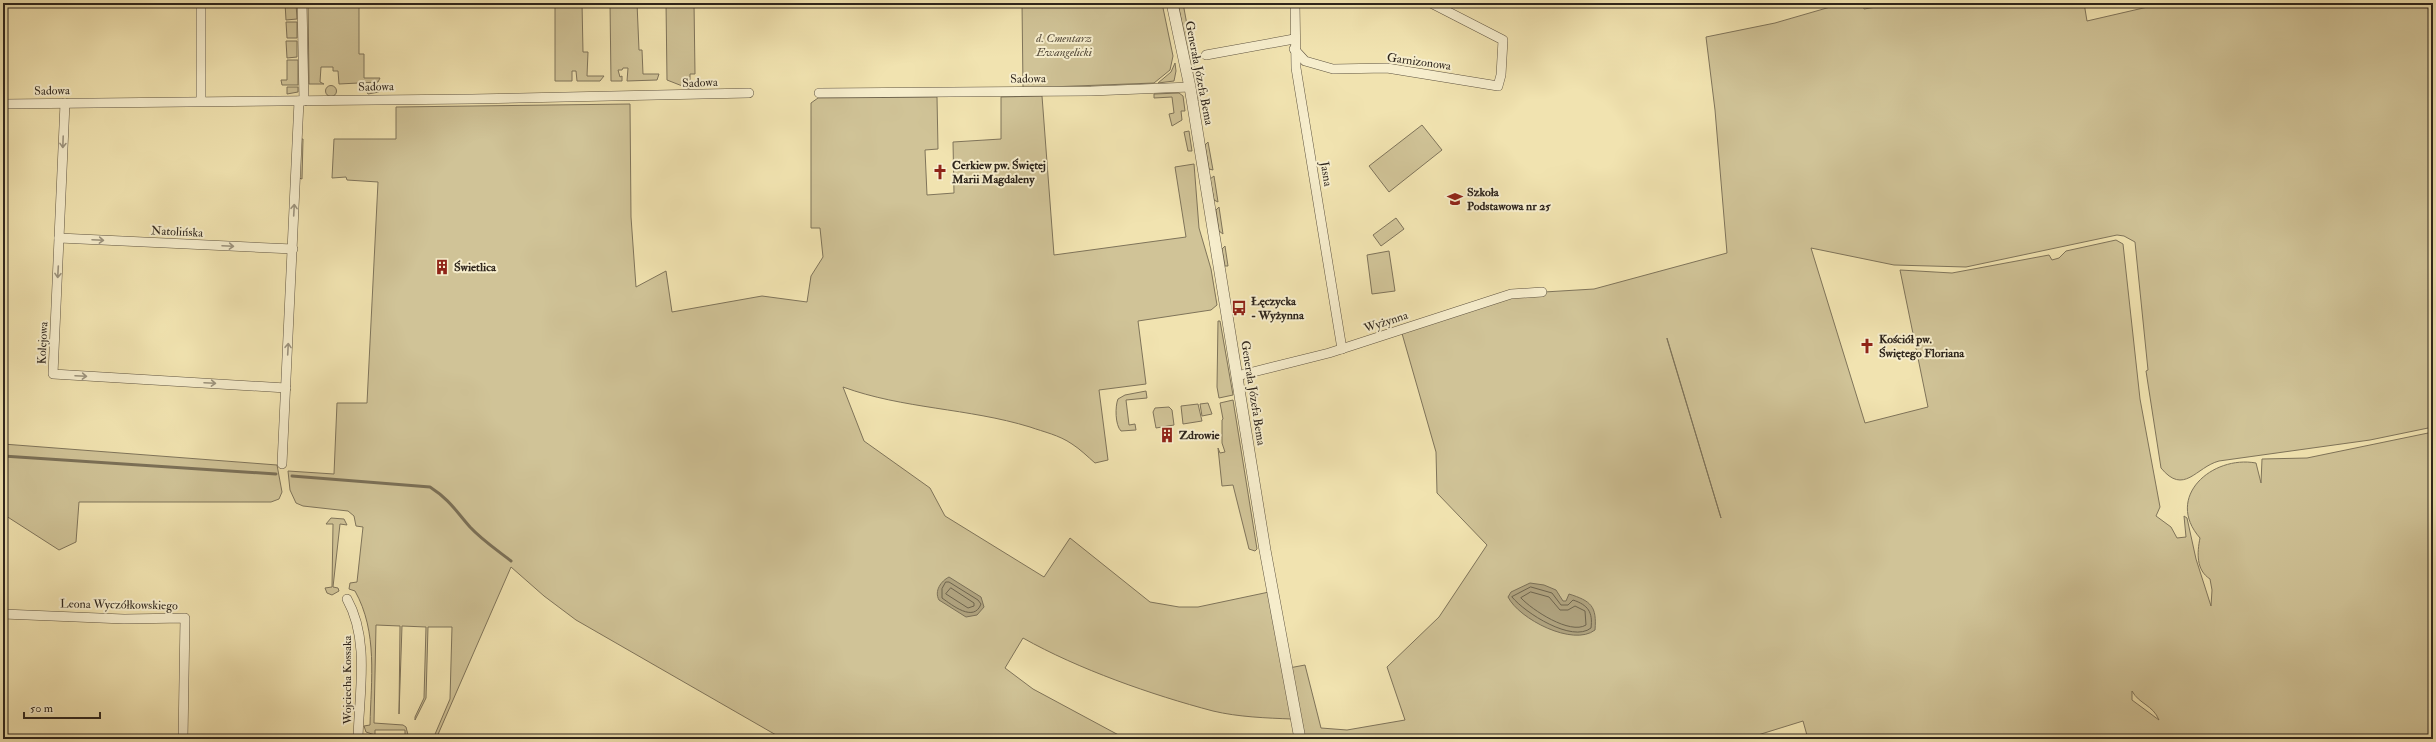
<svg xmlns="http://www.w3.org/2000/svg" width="2436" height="742" viewBox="0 0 2436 742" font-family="'IM FELL Double Pica',serif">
<rect width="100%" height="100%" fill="#f1e3b0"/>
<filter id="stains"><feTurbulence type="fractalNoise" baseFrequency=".005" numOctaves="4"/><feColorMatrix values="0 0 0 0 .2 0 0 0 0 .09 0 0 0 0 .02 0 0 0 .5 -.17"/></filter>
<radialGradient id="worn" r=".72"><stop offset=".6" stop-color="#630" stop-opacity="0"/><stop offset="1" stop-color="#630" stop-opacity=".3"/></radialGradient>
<!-- green -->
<g fill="#d0c397" stroke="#7f745a" fill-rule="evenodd">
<path d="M285,3H296L297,19L286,20Z"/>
<path d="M308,3H359V54H364V78H380L378,82L339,84L338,71H333V67H321L320,82L324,84H309Z"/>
<path d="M555,3H582L583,52H588L587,76H604L600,81H577L576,71H572V81H555Z"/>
<path d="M610,3H637L639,50H642L643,74H659L657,80L627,81L628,68H623L622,70H618L620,77L622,76V81H611Z"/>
<path d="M666,3H694L695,74H690V89L667,80Z"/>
<path d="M1022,3H1162L1173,56L1170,70L1154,83L1023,88Z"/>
<path d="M1178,3H1183L1201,101L1197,100Z"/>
<path d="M1844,3H1863L1864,9L1901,3H2084L2087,21L2165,3H2433V427L2370,440L2219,461C2196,467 2184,496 2161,468L2146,371L2148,370L2135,242L2124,236L2117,235L1966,267L1894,265L1811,248L1865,423L1928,407L1900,270L1952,273L2049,255L2052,260L2059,258L2066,251L2116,240L2123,244L2140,399L2160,507L2156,516L2171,527L2177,538L2186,537L2184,516L2187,518L2196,559L2211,606L2212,590L2210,579C2196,570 2197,553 2200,538C2164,497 2212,455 2256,463L2261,483L2262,459L2307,458L2433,432V739H1808L1803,721L1745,739H1304L1289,668L1305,665L1321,728L1347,730L1405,720L1387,667L1439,617L1487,545L1437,493L1436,452L1401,330L1511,294L1594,289L1727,253L1715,110L1706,37L1775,23ZM1667,338L1721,518L1667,339ZM2132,691C2139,704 2153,705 2159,720L2132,700Z"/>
<path d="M286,22H297V38H287Z"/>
<path d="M286,41H297V57L287,58Z"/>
<path d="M287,60H298V85H282L281,80H287Z"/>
<path d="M1175,63L1176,71L1174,81L1158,83L1171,72Z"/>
<circle cx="331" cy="91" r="5.5"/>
<path d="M363,86H381L379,92L368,94Z"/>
<path d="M287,87H298V92L287,94Z"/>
<path d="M1179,93L1183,96L1185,111H1181L1182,120L1172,126L1169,114L1174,113L1172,97L1154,98V94Z"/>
<path d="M1042,96L1054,255L1186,237L1175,167L1194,164L1199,228L1211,269L1217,305L1211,310L1138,321L1146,384L1099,390L1108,460L1095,463C1088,457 1080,449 1072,444C1059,435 1044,432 1030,427C968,408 903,409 843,387L864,441L930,488L945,516L1044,577L1070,538L1150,602L1179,607H1198L1269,592L1292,719C1266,718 1238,717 1213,711C1152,695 1078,669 1023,638L1005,668L1033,689L1126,739H783L576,620L544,596L511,567L436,739H433L450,699L452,627H428L426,698L415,720V717L424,698L426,627L402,626L399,714L400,626L376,625L374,723L403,725L406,727L408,735H405V730H375V735L366,732L364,726L370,725C371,680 378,632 355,591L349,589L350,583L357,582L363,527L356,526L354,516L348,511L303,506L296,503L290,490L288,471L334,474L337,403H367L378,182L347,180L346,177L332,178L334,139H396V107L630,104L631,217L636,287L666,271L672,312L762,296L807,302L811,276L823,257L820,228H811V103L818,98L937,97L938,149L925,150L927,195L954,193L953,142L1001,139V97Z"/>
<path d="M1422,125L1442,150L1389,192L1369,166Z"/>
<path d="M1189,131L1192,151H1188L1184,132Z"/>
<path d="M300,139H303L302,179L299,178Z"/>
<path d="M1208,142L1213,170L1209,169L1205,145Z"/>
<path d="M1214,176L1218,202L1214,200L1210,179Z"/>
<path d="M1219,207L1223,234L1219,231L1216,210Z"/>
<path d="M1396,218L1404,229L1381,246L1373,235Z"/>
<path d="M1225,246L1228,266H1225L1222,249Z"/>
<path d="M1389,251L1395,291L1372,294L1367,255Z"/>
<path d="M1218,321H1220L1233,395L1219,398L1217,387Z"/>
<path d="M1146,391L1147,398L1126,400L1129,425L1135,424L1136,430L1121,431C1115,425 1115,406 1118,399L1125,395Z"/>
<path d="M1233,400L1257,549L1255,551L1249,549L1233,485L1222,486L1218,448L1220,453L1225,452L1222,443V420L1223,419L1220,403Z"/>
<path d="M1208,403L1212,414L1202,416L1200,404Z"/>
<path d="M1198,404L1202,421L1183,424L1181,406Z"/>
<path d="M1169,407L1172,410L1174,425L1156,428L1153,412L1155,408Z"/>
<path d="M3,444L277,465L282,492L279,499L271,502H79L76,542L59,550L3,514Z"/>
<path d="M331,518L344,519L347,525L340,524L333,587L338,588L339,591L332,595L327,593L325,588L332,587L333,524H326Z"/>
</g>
<!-- water -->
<g fill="#afa27e" stroke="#7b7057">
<path d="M949,577L981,597L984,607L977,615L966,617L939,600C934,591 941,581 949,577Z"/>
<path d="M1530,583L1544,585L1556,590L1563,601H1566L1569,594C1591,601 1597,606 1595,630C1573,647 1519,619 1508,597L1511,592Z"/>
</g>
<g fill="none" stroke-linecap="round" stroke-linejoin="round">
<!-- shore -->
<g stroke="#6e644d" stroke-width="1">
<path d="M946,582H949L978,600L981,604C974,623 952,605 942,598V589Z"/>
<path d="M1531,587L1552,593L1561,605H1568L1573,600C1588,605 1593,612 1591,628C1572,643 1525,613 1512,597Z"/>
<path d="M951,588L974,603V606L968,608L946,594Z"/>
<path d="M1531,592L1549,597L1560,610H1568L1575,606L1585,611L1586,625C1570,635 1532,610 1521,598Z"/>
</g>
<!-- stream -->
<g stroke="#7b7057" stroke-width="3">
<path d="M3,456L276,474"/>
<path d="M292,476L430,487C450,500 455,510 470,527C482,540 497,550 511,561"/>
</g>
<defs>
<g id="minor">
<path d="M201,3V101"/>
<path d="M302,3L304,101"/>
<path d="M1295,3L1296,68L1342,349"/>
<path d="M1294,49L1305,61L1333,69L1387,68L1498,86L1501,75L1503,40L1431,3"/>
<path d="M1206,55L1294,39"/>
<path d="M819,93L1091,91L1190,87"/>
<path d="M65,103L53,374L286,388"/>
<path d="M3,104L472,99L749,93"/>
<path d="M59,238L293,249"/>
<path d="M1237,376L1329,353L1511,294L1542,292"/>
<path d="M282,464L299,101"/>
<path d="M347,599C370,640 359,693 358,739"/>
<path d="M3,614L124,619L185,618L183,739"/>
<path d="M227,739H358"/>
</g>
<path id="tertiary" d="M1172,3L1190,87L1265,550L1300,739"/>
</defs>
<!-- minor casing -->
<use href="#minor" stroke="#5f5441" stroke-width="10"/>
<!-- tertiary casing -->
<use href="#tertiary" stroke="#5f5441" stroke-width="12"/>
<!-- minor -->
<use href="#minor" stroke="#f6edcc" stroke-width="9"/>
<!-- tertiary -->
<use href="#tertiary" stroke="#f6edcc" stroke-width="11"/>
</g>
<!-- one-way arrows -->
<defs><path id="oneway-shaft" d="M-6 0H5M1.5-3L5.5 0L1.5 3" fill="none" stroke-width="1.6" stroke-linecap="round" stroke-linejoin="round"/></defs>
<g stroke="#9c937d">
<use href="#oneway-shaft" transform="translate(63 142) rotate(92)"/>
<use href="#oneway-shaft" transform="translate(294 210) rotate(-87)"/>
<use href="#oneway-shaft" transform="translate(98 240) rotate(3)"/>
<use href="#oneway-shaft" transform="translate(228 246) rotate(3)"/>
<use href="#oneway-shaft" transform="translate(58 272) rotate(93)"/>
<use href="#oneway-shaft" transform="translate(288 349) rotate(-87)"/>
<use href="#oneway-shaft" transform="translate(81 376) rotate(3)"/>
<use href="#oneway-shaft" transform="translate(210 383) rotate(3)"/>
</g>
<!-- icons -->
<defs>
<symbol id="church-bare" viewBox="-9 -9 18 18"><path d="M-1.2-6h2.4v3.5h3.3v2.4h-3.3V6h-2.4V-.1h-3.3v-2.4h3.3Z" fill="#8f2418" stroke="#f6edcc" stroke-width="2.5" paint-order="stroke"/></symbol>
<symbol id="school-bare" viewBox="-9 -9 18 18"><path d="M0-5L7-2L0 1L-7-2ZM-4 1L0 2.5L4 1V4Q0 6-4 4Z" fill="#8f2418" stroke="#f6edcc" stroke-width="2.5" paint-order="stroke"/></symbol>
<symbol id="building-bare" viewBox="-9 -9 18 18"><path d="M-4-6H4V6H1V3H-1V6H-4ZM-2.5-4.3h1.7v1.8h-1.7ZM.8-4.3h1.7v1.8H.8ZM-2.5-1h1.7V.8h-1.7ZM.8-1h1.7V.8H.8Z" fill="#8f2418" stroke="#f6edcc" stroke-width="2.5" paint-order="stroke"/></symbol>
<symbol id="bus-bare" viewBox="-9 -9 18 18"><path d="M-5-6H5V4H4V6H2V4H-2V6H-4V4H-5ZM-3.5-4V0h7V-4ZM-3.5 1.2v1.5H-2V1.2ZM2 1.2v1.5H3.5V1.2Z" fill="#8f2418" stroke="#f6edcc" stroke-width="2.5" paint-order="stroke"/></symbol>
</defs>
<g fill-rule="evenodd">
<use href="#church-bare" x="929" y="161" width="22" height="22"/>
<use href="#school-bare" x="1444" y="188" width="22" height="22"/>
<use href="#building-bare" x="431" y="256" width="22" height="22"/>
<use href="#bus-bare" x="1228" y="297" width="22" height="22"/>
<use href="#church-bare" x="1856" y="335" width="22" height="22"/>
<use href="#building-bare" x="1156" y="424" width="22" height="22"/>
</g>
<g text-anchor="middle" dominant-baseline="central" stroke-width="4" stroke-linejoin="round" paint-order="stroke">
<!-- park labels -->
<g font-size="12" font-style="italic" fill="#564c3b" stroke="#f6edcc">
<text x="1064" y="38">d. Cmentarz<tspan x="1064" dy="14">Ewangelicki</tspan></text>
</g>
<!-- street labels -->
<g font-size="12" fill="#2e251c" stroke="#f6edcc">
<text transform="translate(1419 62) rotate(8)">Garnizonowa</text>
<text transform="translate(1199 73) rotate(79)">Generała Józefa Bema</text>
<text transform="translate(1028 79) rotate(-1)">Sadowa</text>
<text transform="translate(700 83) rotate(-2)">Sadowa</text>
<text transform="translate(376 87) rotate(-1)">Sadowa</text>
<text transform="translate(52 91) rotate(-1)">Sadowa</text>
<text transform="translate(1326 174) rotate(81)">Jasna</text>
<text transform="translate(177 232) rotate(3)">Natolińska</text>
<text transform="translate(1386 322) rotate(-18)">Wyżynna</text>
<text transform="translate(43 343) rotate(-87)">Kolejowa</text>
<text transform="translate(1253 393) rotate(81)">Generała Józefa Bema</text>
<text transform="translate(119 605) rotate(1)">Leona Wyczółkowskiego</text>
<text transform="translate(347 680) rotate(-90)">Wojciecha Kossaka</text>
</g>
<!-- poi labels -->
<g font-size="12" font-weight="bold" fill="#2e251c" stroke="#f6edcc" text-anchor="start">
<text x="952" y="165">Cerkiew pw. Świętej<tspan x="952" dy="14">Marii Magdaleny</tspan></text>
<text x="1467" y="192">Szkoła<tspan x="1467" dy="14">Podstawowa nr 25</tspan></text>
<text x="454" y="267">Świetlica</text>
<text x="1251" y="301">Łęczycka<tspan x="1251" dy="14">- Wyżynna</tspan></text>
<text x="1879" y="339">Kościół pw.<tspan x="1879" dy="14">Świętego Floriana</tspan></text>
<text x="1179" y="435">Zdrowie</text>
</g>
</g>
<!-- margin -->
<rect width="2436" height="742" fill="none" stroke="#f1e3b0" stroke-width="16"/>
<rect x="4" y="4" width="2428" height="734" fill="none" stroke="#2e251c" stroke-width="2"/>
<rect x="8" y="8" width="2420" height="726" fill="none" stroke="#2e251c"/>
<!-- scale -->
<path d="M24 712v6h76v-6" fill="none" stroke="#2e251c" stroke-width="2"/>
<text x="30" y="712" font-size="12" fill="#2e251c" stroke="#f6edcc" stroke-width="3" paint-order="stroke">50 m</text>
<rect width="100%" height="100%" filter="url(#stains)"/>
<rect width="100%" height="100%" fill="url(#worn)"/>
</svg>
